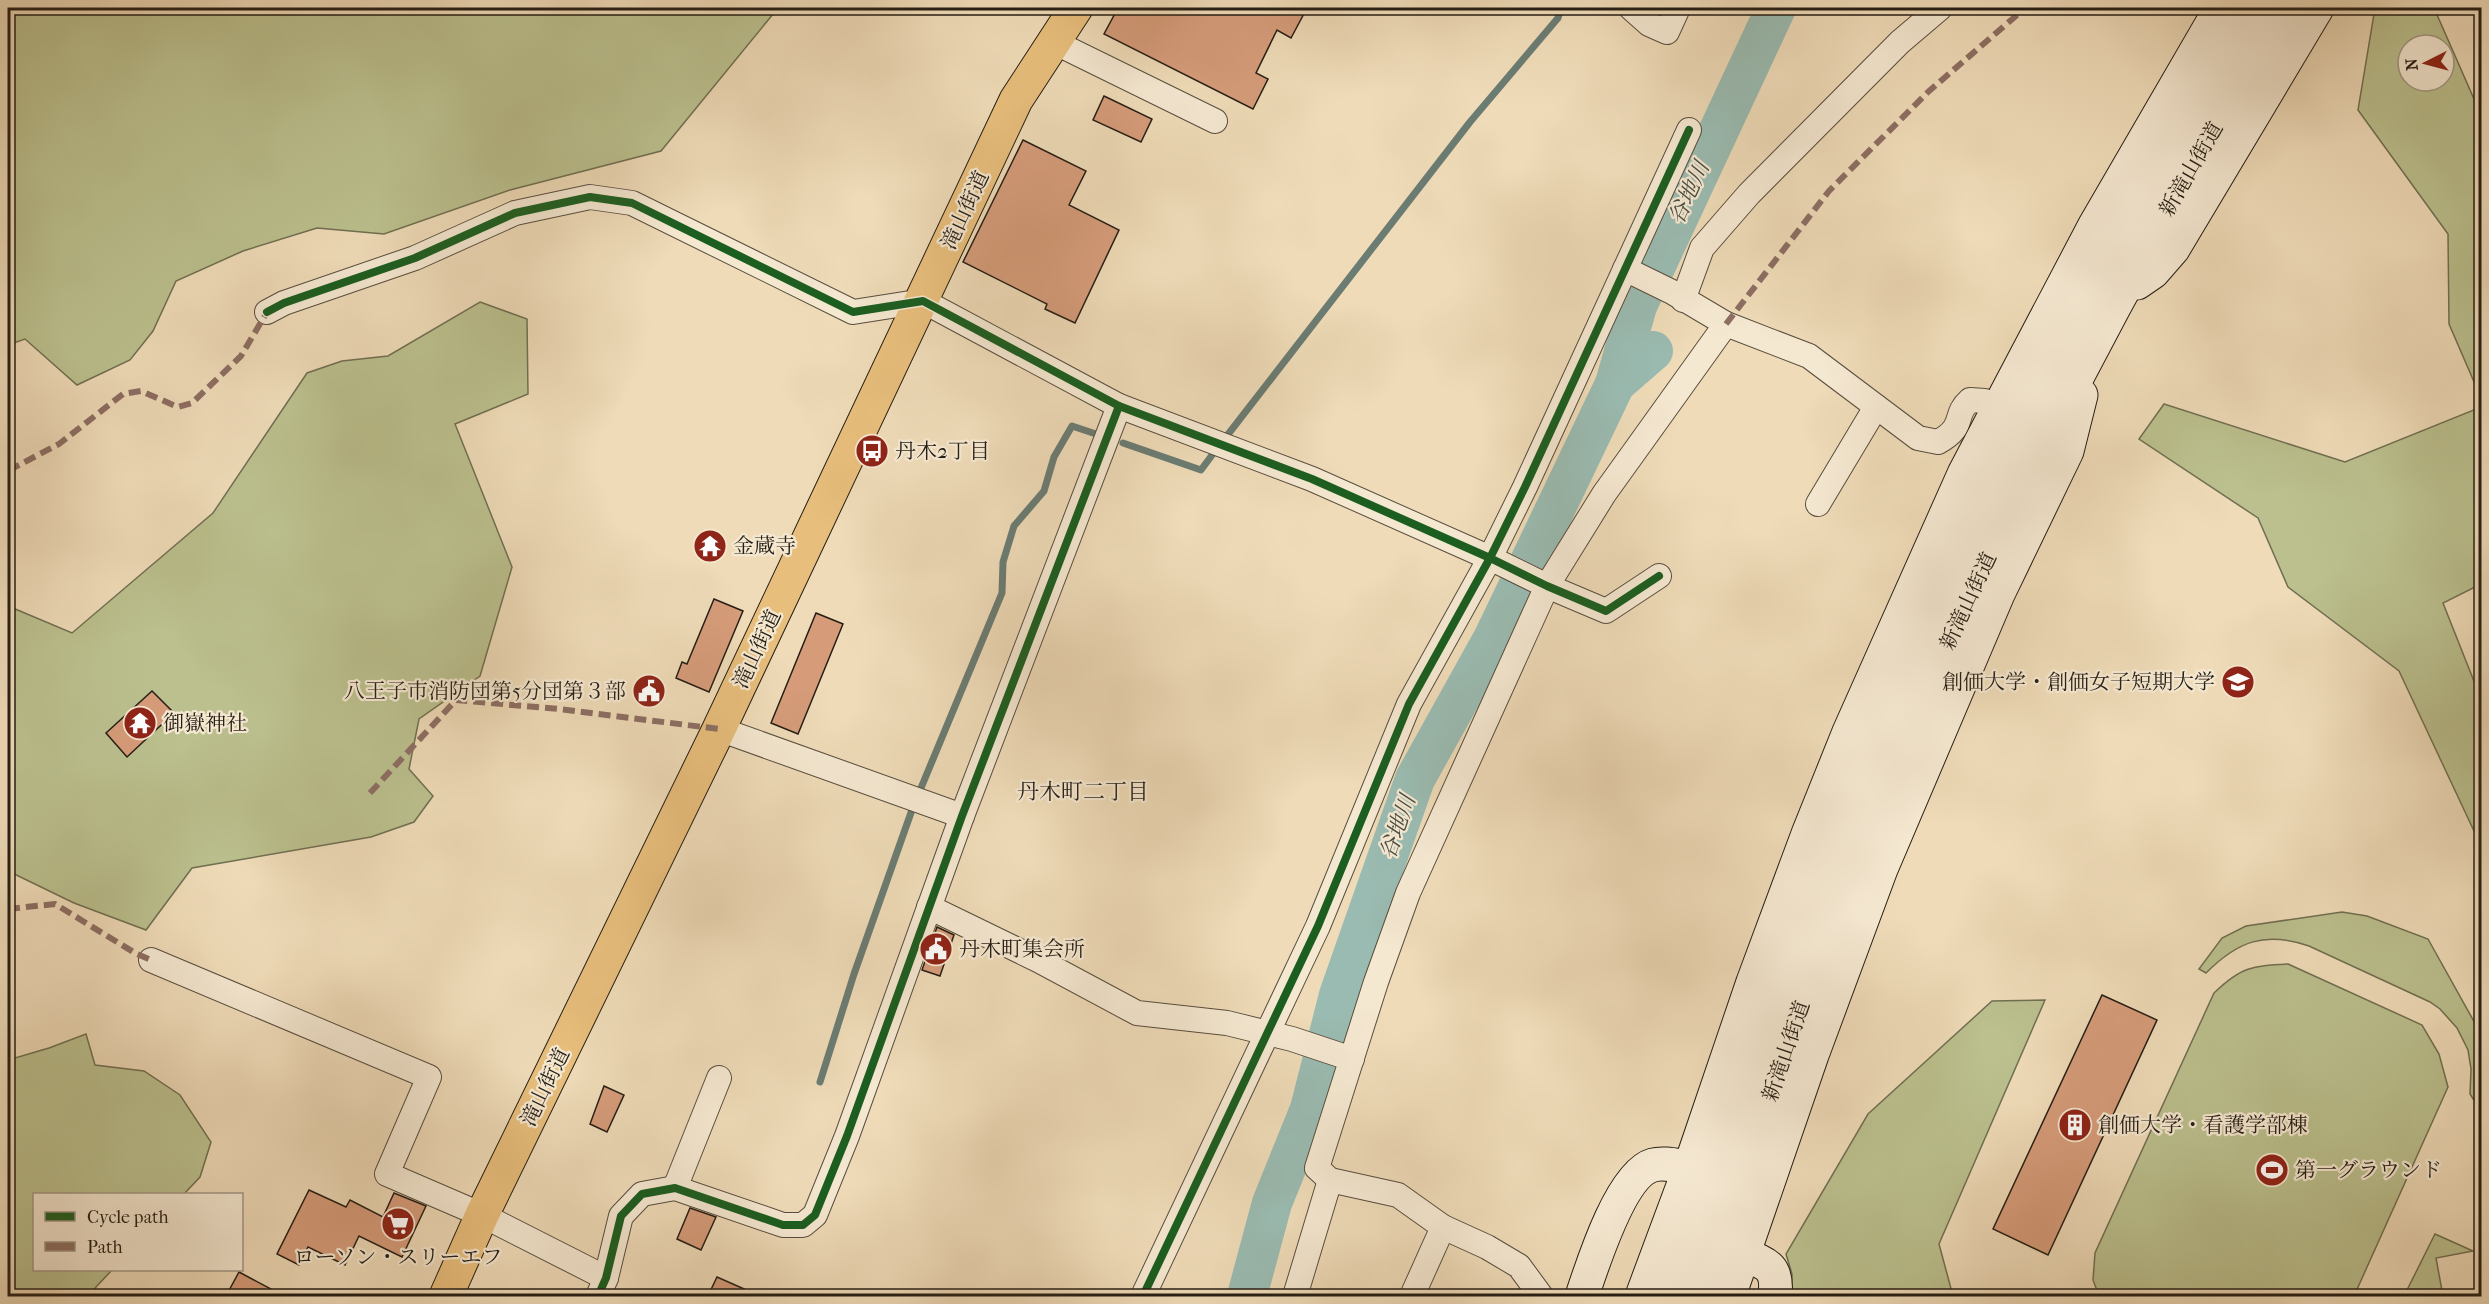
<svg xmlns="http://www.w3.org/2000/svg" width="2489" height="1304" viewBox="0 0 2489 1304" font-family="'IM FELL French Canon','Noto Serif JP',serif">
<rect width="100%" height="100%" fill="#efdbb8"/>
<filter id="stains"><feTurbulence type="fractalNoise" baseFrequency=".00333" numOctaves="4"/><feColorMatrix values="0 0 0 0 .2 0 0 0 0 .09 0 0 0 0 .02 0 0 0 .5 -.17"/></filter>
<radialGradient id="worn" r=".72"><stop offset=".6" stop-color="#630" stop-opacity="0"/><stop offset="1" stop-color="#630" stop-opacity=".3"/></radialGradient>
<!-- green -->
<g fill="#bbc08e" stroke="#706f52" stroke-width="1.5" fill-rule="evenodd">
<path d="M8,8H778L661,151L510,190L384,234L317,228L243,251L176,281L153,331L130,360L77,385L25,339L8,345Z"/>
<path d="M2375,8H2434L2481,115V398L2449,324L2448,234L2358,110ZM2408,45H2444V81H2408Z"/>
<path d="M480,302L527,319L528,394L455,424L512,567L480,676L419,719L409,769L433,796L414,822L371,837L192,868L146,930L74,903L8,871V606L72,633L213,513L307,373L342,361L388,356Z"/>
<path d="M2164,404L2345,462L2481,407V584L2443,603L2481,699V846L2399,671L2288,587L2258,518L2139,439Z"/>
<path d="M2342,912L2367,916L2428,939L2481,1034V1103L2477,1105L2470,1094L2471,1069L2468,1050L2457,1028L2440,1009L2430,1002L2309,946C2265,931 2238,941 2206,973L2199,969L2222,938L2246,926Z"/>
<path d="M2288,964L2422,1025L2439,1054L2448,1087L2354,1296H2099L2093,1280L2095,1253L2214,993C2241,967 2251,966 2288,964Z"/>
<path d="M2045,1000L1939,1244L1953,1296H1792V1274L1786,1254L1868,1114L1992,1001Z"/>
<path d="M86,1034L95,1065L144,1071L180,1095L211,1142L200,1177L184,1194H34V1270H112L96,1287L90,1296H8V1060L49,1048Z"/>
<path d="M2435,1234L2473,1251L2436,1258L2443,1296H2404Z"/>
</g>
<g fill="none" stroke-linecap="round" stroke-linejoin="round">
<!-- stream -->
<g stroke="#6b7c73" stroke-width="7">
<path d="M1226,437L1470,122L1558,18L1561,8"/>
<path d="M1123,443L1201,470L1218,447"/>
<path d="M921,788L1002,593L1003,562L1014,526L1044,491L1054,457L1072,426L1102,436"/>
<path d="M820,1082L854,974L913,807"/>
</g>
<!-- river -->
<g stroke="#9abbb1" stroke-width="40">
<path d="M1615,384L1637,306L1776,8"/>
<path d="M1247,1296L1272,1203L1310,1109L1339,995L1415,779L1494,637L1615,384L1653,351"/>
</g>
</g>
<!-- building -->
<g fill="#d69c7a" stroke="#251e15" stroke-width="1.5">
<path d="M1118,8H1307L1291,38L1277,30L1256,73L1268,79L1253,109L1104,34Z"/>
<path d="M1104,96L1152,119L1141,142L1093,120Z"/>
<path d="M1023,140L1086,171L1069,205L1119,230L1075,323L1045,309L1047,304L963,262Z"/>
<path d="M714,599L743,611L709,692L676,678L682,662L687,664Z"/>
<path d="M816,613L843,624L798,734L771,723Z"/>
<path d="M152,691L174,713L127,757L106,733Z"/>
<path d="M937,927L954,935L940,976L922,970Z"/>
<path d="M2102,995L2157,1020L2048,1255L1993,1229Z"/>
<path d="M604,1086L624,1095L607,1132L590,1124Z"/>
<path d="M309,1190L346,1207L350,1200L383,1217L394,1193L426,1206L402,1257L359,1236L345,1265L308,1247L299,1265L277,1254Z"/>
<path d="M690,1208L716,1217L701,1250L677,1239Z"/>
<path d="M239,1272L284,1296H226Z"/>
<path d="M717,1277L760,1296H708Z"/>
</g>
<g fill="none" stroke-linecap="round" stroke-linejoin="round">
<defs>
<g id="minor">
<path d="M1631,8L1649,24L1667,32L1678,8"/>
<path d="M1054,42L1215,121"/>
<path d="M1625,269L1672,292L1726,324L1809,356L1918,438L1938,442C1967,426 1952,416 1970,400L1985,401L1998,410"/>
<path d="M1683,300L1702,248L1749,194L1900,42L1940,8"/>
<path d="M267,312L284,303L415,258L515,213L590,197L632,203L853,312L923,301L1119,406L1312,479L1490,558L1547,586L1606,611L1659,576"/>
<path d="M1818,504L1876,407"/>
<path d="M719,729L962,816"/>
<path d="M929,907L1038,960L1137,1013L1227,1023L1292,1039L1352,1059"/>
<path d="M151,960L429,1077L387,1174L482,1215L606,1278"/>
<path d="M675,1188L719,1078"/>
<path d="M598,1296L606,1278L621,1216L642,1194L675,1188L783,1225H803L815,1215L847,1136L962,816L1119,406"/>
<path d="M1143,1296L1318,926L1409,704L1490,558L1525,487L1689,130"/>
<path d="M1295,1296L1330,1180"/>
<path d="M1412,1296L1443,1227"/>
<path d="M1541,1296L1519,1266L1487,1247L1443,1227L1398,1195L1330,1180L1317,1168L1376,982L1408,893L1547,586L1604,494L1726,324"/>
</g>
<g id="secondary">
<path d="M2137,283L2153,272L2173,249L2317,8"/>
<path d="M1744,1255C1769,1264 1778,1268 1775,1296"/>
<path d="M1582,1296C1592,1266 1621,1174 1653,1165C1664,1162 1679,1166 1690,1167"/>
<path d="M1642,1296L1690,1167L1753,982L1808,834L1849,732L1964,474L2095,225L2221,8"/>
<path d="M1670,1296C1724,1150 1770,1000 1828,854C1946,561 2087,277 2251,8"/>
<path d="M1700,1296C1757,1150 1801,999 1859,853C1977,559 2120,277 2287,8"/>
<path d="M1729,1296L1812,1055L1881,869L1998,594L2067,451L2081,395"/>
</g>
<path id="trunk" d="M446,1296L482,1215L719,729L1016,100L1076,8"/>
</defs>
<!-- minor casing -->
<use href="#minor" stroke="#584d3e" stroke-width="26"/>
<!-- secondary casing -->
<use href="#secondary" stroke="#251e15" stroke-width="35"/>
<!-- trunk casing -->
<use href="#trunk" stroke="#251e15" stroke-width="35"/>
<!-- minor -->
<use href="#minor" stroke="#f5e8d1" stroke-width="24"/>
<!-- secondary -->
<use href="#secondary" stroke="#f5e8d1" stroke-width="33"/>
<!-- trunk -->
<use href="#trunk" stroke="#e8be7c" stroke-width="33"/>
<!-- quiet -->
<g stroke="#8d6e63" stroke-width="6" stroke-dasharray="12 6" stroke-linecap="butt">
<path d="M1726,324L1829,191L1928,92L2025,8"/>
<path d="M8,469L15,467L59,444L123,394L141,391L178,407L192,403L241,356L267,312"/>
<path d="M370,793L456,700L559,709L719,729"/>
<path d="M8,909L55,904L135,953L151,960"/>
</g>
<defs>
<g id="cycleway">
<path d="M267,312L284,303L415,258L515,213L590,197L632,203L853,312L923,301L1119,406L1312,479L1490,558L1547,586L1606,611L1659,576"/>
<path d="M598,1296L606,1278L621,1216L642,1194L675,1188L783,1225H803L815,1215L847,1136L962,816L1119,406"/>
<path d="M1143,1296L1318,926L1409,704L1490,558L1525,487L1689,130"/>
</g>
</defs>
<!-- cycleway casing -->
<use href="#cycleway" stroke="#f5e8d1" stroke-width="11"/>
<!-- cycleway -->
<use href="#cycleway" stroke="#1b5e20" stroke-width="8"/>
</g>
<!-- icons -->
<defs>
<symbol id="bus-disc" viewBox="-11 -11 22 22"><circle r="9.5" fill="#8f2418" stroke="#f5e8d1"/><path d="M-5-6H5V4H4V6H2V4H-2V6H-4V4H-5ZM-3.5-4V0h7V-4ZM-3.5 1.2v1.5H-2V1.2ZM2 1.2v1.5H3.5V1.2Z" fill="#fff"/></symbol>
<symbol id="temple-disc" viewBox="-11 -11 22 22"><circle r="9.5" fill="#8f2418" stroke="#f5e8d1"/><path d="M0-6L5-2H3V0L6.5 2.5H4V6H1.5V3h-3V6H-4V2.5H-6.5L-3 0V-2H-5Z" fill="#fff"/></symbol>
<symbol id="university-disc" viewBox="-11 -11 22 22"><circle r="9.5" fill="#8f2418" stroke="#f5e8d1"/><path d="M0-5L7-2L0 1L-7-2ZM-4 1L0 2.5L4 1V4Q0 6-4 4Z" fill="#fff"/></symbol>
<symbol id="civic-disc" viewBox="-11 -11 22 22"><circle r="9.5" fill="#8f2418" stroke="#f5e8d1"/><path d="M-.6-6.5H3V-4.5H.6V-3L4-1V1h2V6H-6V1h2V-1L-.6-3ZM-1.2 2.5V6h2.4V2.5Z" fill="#fff"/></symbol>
<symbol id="building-disc" viewBox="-11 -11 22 22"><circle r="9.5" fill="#8f2418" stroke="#f5e8d1"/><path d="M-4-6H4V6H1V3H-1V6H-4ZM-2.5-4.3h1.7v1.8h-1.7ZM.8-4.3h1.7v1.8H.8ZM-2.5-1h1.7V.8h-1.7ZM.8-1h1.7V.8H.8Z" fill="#fff"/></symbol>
<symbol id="stadium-disc" viewBox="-11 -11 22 22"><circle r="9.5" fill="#8f2418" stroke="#f5e8d1"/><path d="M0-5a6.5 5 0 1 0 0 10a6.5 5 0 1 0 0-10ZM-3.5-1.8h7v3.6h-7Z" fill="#fff"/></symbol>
<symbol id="supermarket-disc" viewBox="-11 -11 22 22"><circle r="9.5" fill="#8f2418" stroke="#f5e8d1"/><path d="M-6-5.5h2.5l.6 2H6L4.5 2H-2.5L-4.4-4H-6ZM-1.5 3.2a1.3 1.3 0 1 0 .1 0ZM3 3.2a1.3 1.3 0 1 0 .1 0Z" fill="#fff"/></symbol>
</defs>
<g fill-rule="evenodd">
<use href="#bus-disc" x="853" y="432" width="38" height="38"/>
<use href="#temple-disc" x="691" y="527" width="38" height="38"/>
<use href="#university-disc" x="2219" y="663" width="38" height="38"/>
<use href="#civic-disc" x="630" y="672" width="38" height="38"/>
<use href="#temple-disc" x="121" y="704" width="38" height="38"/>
<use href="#civic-disc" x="917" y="930" width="38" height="38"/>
<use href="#building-disc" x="2056" y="1106" width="38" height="38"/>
<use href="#stadium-disc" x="2253" y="1151" width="38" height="38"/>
<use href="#supermarket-disc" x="379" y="1205" width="38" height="38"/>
</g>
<g text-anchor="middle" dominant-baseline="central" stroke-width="4.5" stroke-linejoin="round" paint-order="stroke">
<!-- street labels -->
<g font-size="21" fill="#251e15" stroke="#f5e8d1">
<text transform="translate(2191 169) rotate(-60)">新滝山街道</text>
<text transform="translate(965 210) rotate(-65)">滝山街道</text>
<text transform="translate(1968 601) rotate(-65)">新滝山街道</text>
<text transform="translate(757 649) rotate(-65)">滝山街道</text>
<text transform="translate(1786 1051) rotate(-71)">新滝山街道</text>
<text transform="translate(545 1087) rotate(-64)">滝山街道</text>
</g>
<!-- poi labels -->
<g font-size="21" fill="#251e15" stroke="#f5e8d1" text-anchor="start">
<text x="895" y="451">丹木2丁目</text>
<text x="733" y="546">金蔵寺</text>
<text x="2215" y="682" text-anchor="end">創価大学・創価女子短期大学</text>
<text x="626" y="691" text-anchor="end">八王子市消防団第5分団第３部</text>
<text x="163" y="723">御嶽神社</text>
<text x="959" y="949">丹木町集会所</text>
<text x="2098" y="1125">創価大学・看護学部棟</text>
<text x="2295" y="1170">第一グラウンド</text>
<text x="398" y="1257" text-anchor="middle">ローソン・スリーエフ</text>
</g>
<!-- water labels -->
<g font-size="22" font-style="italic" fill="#484d44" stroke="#f5e8d1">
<text transform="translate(1689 193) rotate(-65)">谷地川</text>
<text transform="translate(1398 827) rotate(-71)">谷地川</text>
</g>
<!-- neighbourhood labels -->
<g font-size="22" fill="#251e15" stroke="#f5e8d1">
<text x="1083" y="792">丹木町二丁目</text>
</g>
</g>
<!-- margin -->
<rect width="2489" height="1304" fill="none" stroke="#efdbb8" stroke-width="30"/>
<rect x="9" y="9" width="2471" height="1286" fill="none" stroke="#251e15" stroke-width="3"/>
<rect x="15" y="15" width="2459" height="1274" fill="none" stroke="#251e15" stroke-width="1.5"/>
<!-- legend -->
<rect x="33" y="1193" width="210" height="78" fill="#f5e8d1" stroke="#a29786" stroke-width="1.5"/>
<rect x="45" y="1212" width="30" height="9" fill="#1b5e20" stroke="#a29786" stroke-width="1.5"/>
<text x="87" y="1223" font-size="18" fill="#251e15">Cycle path</text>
<rect x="45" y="1242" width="30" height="9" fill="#8d6e63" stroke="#a29786" stroke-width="1.5"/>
<text x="87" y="1253" font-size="18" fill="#251e15">Path</text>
<!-- north arrow -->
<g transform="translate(2426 63) rotate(264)"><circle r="28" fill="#f5e8d1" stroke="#a29786" stroke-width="1.5"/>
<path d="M0-4.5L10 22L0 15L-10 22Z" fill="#8f2418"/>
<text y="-9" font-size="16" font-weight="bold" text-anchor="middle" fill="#251e15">N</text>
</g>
<rect width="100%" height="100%" filter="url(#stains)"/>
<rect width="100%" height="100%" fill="url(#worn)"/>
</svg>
